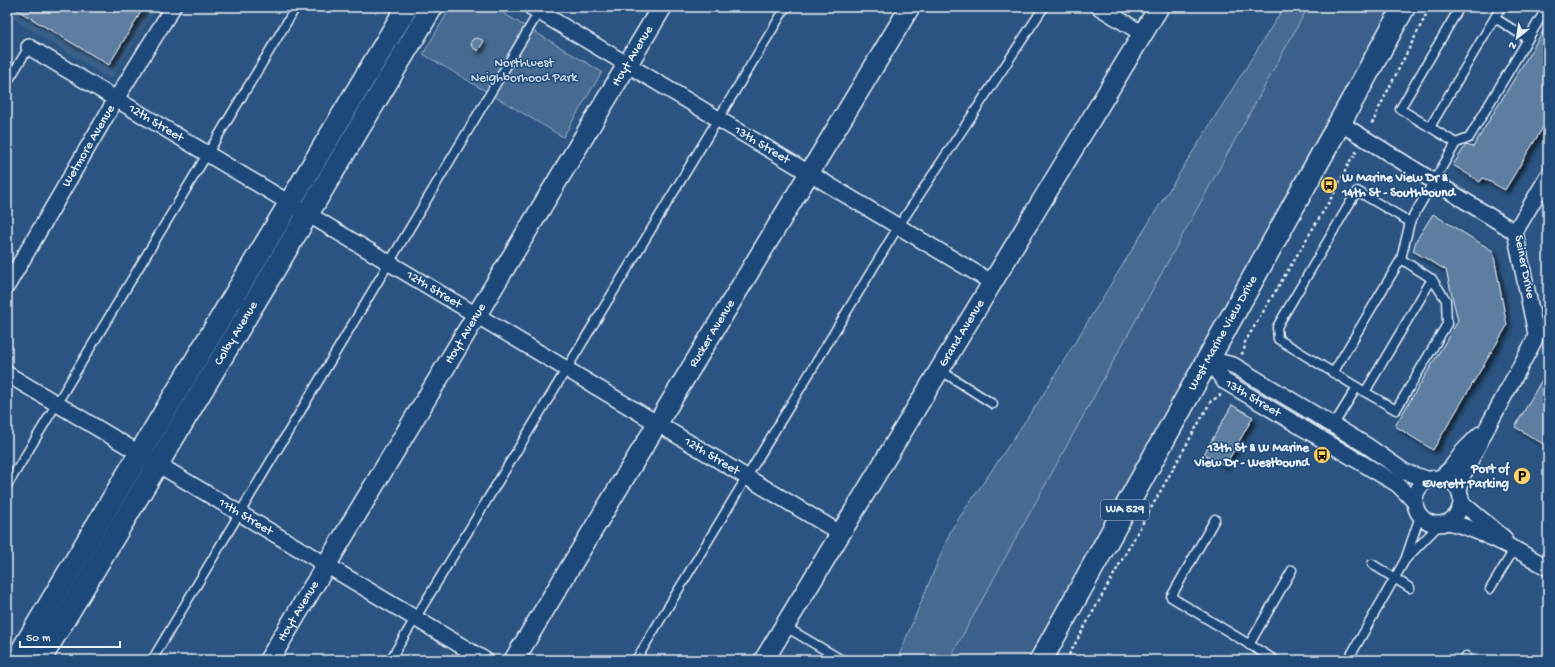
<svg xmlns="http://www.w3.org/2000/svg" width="1555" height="667" viewBox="0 0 1555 667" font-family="'Gochi Hand',sans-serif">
<defs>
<filter id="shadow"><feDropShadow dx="3.5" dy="3.5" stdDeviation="2" flood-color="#0009"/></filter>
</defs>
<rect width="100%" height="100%" fill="#2b5482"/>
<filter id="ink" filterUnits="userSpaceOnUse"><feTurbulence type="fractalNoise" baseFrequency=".025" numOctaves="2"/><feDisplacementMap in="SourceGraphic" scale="8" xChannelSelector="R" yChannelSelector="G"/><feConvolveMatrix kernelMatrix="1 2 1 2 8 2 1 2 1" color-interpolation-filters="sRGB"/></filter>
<g filter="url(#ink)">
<!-- built -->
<g fill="#3a608b">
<path d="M7,7H156L111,80L9,16L7,19Z"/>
<path d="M1308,7H1404L1055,636L1024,660H949Z"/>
</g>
<!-- green -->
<g fill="#476b93" stroke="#98aec6">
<path d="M451,7H493L602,72L563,137L423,54Z"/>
<path d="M1284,7H1308L949,660H897L951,530L1039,401L1157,209Z"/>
</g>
<!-- building -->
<g fill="#5d7da1" stroke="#e8f1f8" filter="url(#shadow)">
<path d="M12,7H144L109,65Z"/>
<path d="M1548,23V119L1505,190L1483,178L1480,182L1453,165L1466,145L1473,147Z"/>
<path d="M478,38L484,41L478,51L472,47L471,42L473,39Z"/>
<path d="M1433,214L1493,251L1507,326L1433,450L1395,426L1458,321L1446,270L1413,251L1416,241Z"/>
<path d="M1548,369V447L1515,427Z"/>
<path d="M1232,405L1253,417L1225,466L1204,454Z"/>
</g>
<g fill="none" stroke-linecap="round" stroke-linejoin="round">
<defs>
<g id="service">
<path d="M1495,18L1528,39"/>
<path d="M7,83L29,47"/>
<path d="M1430,127L1501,7"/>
<path d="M1456,143L1469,138L1547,7"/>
<path d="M1401,259L1432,279L1365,392L1278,339L1277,327L1357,191L1410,222"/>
<path d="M940,370L993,404"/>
<path d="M1333,373L1401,259L1410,222L1456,143L1400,109L1460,7"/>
<path d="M1365,392L1396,410L1447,324L1446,300L1432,279"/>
<path d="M1333,426L1357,387"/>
<path d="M7,486L296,7"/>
<path d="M1215,519L1171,597L1275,660"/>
<path d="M1405,560L1439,525"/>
<path d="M1372,564L1410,588"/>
<path d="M1490,589L1515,548"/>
<path d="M784,626L842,660"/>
<path d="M1249,645L1292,570"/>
<path d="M152,660L540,10"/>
<path d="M390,660L786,7"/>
<path d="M636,660L898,227L1044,7"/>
<path d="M1348,660L1405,560L1420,516"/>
<path d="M1464,660L1466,656"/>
</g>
<g id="minor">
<path id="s1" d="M531,7L993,283"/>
<path d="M1099,7L1143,34"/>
<path id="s2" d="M29,47L840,533"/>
<path d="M1340,123L1515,232"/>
<path id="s3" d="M7,286L116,99L173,7"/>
<path id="s4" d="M1208,359L1224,381L1397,484L1415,502"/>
<path d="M1208,359L1233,365L1366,445L1405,472L1430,480"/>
<path id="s5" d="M7,374L485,660"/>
<circle cx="1438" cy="501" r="23"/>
<path d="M1440,478L1451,468L1464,450L1480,434"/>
<path d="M1459,491L1462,477L1488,426L1534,341L1536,334L1515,232L1548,176"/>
<path d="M1462,503L1504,538"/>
<path d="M1449,522C1483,531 1518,550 1548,568"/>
</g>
<g id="tertiary">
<path id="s6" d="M269,660L662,7"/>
<path id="s7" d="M514,660L910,7"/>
<path id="s8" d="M764,660L1159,7"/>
</g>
<g id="secondary">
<path d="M16,660L407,7"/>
<path id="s9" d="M40,660L432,7"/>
</g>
<g id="primary">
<path id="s10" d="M1041,660L1404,7"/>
</g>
</defs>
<!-- service casing -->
<use href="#service" stroke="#e8f1f8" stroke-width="11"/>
<!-- minor casing -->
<use href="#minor" stroke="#e8f1f8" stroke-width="18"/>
<!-- tertiary casing -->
<use href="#tertiary" stroke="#e8f1f8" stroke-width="22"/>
<!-- secondary casing -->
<use href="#secondary" stroke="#e8f1f8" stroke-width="24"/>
<!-- primary casing -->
<use href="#primary" stroke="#e8f1f8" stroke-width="25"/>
<!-- path -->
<g stroke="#e8f1f8" stroke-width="2.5" stroke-dasharray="3 3" stroke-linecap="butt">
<path d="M1371,123L1375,121V116L1430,7"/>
<path d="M1544,230L1548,229"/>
<path d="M1241,354L1244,352L1245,342L1333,195L1352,157L1356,156V151"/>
<path d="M1066,660L1211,401L1220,396L1219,393"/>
</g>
<!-- service -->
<use href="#service" stroke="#1f4a7a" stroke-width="8"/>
<!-- minor -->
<use href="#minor" stroke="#1f4a7a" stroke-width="15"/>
<!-- tertiary -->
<use href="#tertiary" stroke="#1f4a7a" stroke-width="19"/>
<!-- secondary -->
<use href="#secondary" stroke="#1f4a7a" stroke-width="21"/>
<!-- primary -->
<use href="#primary" stroke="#1f4a7a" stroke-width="22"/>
</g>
</g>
<!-- icons -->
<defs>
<symbol id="bus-disc" viewBox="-11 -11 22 22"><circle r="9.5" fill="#ffd166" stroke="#1f4a7a"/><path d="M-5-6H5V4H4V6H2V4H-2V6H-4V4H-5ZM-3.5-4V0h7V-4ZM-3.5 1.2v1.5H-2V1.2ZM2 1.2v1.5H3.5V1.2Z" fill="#111"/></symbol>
<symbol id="parking-disc" viewBox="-11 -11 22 22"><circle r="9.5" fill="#ffd166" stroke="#1f4a7a"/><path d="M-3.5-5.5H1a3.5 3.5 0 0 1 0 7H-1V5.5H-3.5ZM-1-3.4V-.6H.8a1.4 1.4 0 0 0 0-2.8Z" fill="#111"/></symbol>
</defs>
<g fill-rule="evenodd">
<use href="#bus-disc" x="1319" y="175" width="20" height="20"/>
<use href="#bus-disc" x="1312" y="445" width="20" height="20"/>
<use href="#parking-disc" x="1512" y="466" width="20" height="20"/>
</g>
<g text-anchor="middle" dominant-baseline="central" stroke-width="3" stroke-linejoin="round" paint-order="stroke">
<!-- shield labels -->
<rect fill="#1f4a7a" stroke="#acbfd2" stroke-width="1" x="1101" y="500" width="48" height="20" rx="3"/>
<g font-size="12" font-weight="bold" fill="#e8f1f8">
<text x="1125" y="510">WA 529</text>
</g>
<!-- street labels -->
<g font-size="13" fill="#e8f1f8" stroke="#1f4a7a">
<text stroke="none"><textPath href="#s6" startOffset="705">Hoyt Avenue</textPath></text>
<text stroke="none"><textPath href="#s2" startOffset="148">12th Street</textPath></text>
<text stroke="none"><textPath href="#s1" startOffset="269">13th Street</textPath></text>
<text stroke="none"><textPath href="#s3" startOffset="162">Wetmore Avenue</textPath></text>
<text transform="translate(1524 267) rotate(79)">Seiner Drive</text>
<text stroke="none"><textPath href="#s2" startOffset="472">12th Street</textPath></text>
<text stroke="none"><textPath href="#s9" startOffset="381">Colby Avenue</textPath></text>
<text stroke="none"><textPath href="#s6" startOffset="381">Hoyt Avenue</textPath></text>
<text stroke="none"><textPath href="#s7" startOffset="382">Rucker Avenue</textPath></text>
<text stroke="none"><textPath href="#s10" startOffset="374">West Marine View Drive</textPath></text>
<text stroke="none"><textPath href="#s8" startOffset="382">Grand Avenue</textPath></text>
<text stroke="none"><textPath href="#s4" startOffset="61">13th Street</textPath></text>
<text stroke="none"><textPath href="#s2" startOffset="796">12th Street</textPath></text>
<text stroke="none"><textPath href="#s5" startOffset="278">11th Street</textPath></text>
<text stroke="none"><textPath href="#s6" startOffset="57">Hoyt Avenue</textPath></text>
</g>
<!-- park labels -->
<g font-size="13" fill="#d0dde9" stroke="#1f4a7a">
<text x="524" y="63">Northwest<tspan x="524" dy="15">Neighborhood Park</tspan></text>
</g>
<!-- poi labels -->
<g font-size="13" font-weight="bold" fill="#e8f1f8" stroke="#1f4a7a" text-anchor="end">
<text x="1342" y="178" text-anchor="start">W Marine View Dr &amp;<tspan x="1342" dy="15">14th St - Southbound</tspan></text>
<text x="1309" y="448">13th St &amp; W Marine<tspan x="1309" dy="15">View Dr - Westbound</tspan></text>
<text x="1509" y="469">Port of<tspan x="1509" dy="15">Everett Parking</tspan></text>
</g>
</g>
<!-- margin -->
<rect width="1555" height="667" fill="none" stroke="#1f4a7a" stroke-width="24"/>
<rect x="12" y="12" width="1531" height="643" fill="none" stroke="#e8f1f8" stroke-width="1.5" filter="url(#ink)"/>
<!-- north arrow -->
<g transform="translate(1517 38) rotate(210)" stroke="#1f4a7a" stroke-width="3" paint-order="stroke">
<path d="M0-3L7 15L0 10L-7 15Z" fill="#e8f1f8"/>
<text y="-6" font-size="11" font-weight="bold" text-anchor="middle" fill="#e8f1f8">N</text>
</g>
<!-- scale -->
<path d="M20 641v6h100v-6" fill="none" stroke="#e8f1f8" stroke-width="2"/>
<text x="26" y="641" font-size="12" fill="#e8f1f8" stroke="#1f4a7a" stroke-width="3" paint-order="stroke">50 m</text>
</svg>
